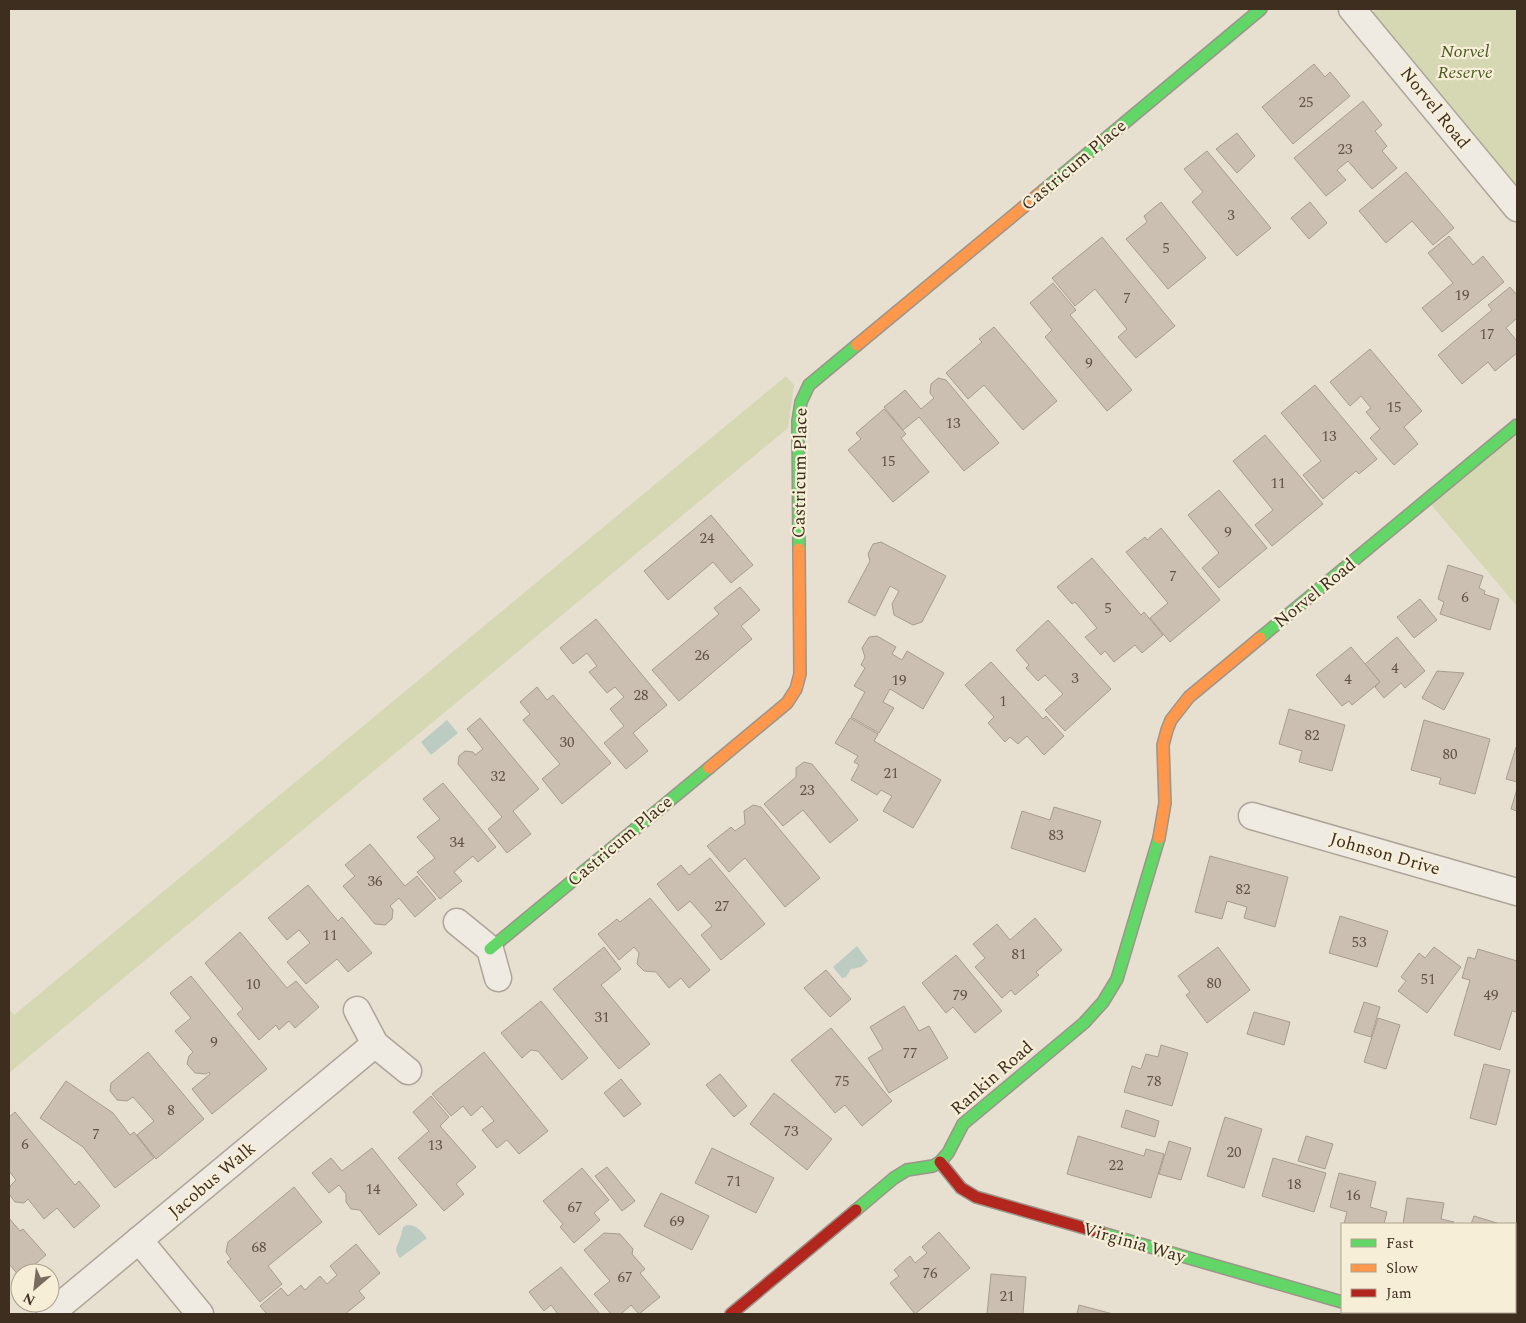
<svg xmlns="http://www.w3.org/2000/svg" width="1526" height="1323" viewBox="0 0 1526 1323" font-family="Spectral,serif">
<rect width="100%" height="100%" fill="#e7e0d1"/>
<!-- green -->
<g fill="#d6d7b3">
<path d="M1377,9H1517V208L1362,20Z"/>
<path d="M786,376L794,385L788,428L9,1073V1009L14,1015Z"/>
<path d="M1517,425V606L1428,501Z"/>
</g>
<!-- water -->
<g fill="#bcccc2">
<path d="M447,720L458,733L431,755L421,742Z"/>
<path d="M857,946L868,961L861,967L851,969L846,977L842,978L833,967Z"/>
<path d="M407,1225C417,1225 421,1231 427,1238L400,1258C392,1248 399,1245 401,1235C402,1232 402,1230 403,1227Z"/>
</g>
<!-- building -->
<g fill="#cbbfb2" stroke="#a89c90">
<path d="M1314,64L1325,77L1330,72L1350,96L1293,144L1262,107Z"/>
<path d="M1363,101L1382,125L1375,131L1387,146L1382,151L1397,168L1372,189L1348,161L1337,170L1346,180L1326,196L1294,158Z"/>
<path d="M1237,133L1255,156L1237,173L1216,149Z"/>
<path d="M1207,151L1271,228L1237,256L1192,202L1203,192L1184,169Z"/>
<path d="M1406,172L1454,228L1433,245L1412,221L1386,243L1359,211Z"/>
<path d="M1161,202L1206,258L1168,289L1126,239L1147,222L1144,216Z"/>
<path d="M1310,202L1327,223L1309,239L1291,218Z"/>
<path d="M1449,236L1473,265L1483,256L1504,282L1442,332L1422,308L1453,283L1428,253Z"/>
<path d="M1102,237L1175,326L1136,358L1118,337L1127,329L1095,289L1075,306L1052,278Z"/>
<path d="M1053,283L1076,310L1070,315L1132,390L1107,411L1045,337L1052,330L1030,303Z"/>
<path d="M1510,287L1517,295V318L1506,328L1517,341V353L1495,371L1488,362L1462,384L1438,355L1492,310L1488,305Z"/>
<path d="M994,327L1057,401L1023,430L984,385L968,399L946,373L982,342L979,339Z"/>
<path d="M1370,349L1422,411L1404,427L1418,444L1394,465L1370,438L1380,429L1366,412L1371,408L1361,396L1350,406L1330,382Z"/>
<path d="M938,378L946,380L999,443L964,471L919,417L903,430L884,407L905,390L921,409L934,398L930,393L931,384Z"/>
<path d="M1315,385L1377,459L1359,474L1356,471L1323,499L1303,475L1321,461L1281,413Z"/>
<path d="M884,409L906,434L901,438L929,472L893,502L848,450L861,439L856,433Z"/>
<path d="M1265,435L1323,504L1272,546L1255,525L1273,510L1233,461Z"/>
<path d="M1219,490L1267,548L1219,588L1202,568L1219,553L1188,515Z"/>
<path d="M711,515L753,565L731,583L713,562L668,600L644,571Z"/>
<path d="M1161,528L1220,600L1170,642L1150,618L1168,603L1126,552L1145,537L1147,540Z"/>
<path d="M881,542L946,576L922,622L913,625L894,615L892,604L899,591L890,586L875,616L848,602L870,561L868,554L873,544Z"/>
<path d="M1092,558L1141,615L1144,612L1163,635L1142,653L1135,645L1114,662L1105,651L1101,655L1085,637L1097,628L1075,602L1072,604L1057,587Z"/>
<path d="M1448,565L1483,576L1479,588L1485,591L1484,594L1499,599L1490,630L1440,614L1444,602L1438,599Z"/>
<path d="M740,587L760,610L741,626L752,639L679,701L652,670L719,614L714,608Z"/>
<path d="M1420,599L1437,620L1414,638L1397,617Z"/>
<path d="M596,619L667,705L633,733L648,751L626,769L604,743L624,726L610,709L624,697L615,687L607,693L589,672L597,666L587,653L573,664L560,648Z"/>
<path d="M1048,620L1111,689L1065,731L1045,710L1063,694L1045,675L1038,681L1026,668L1029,665L1016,650Z"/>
<path d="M877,636L896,647L892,654L902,660L907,651L944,673L923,709L890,689L883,702L894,708L879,733L851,717L865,692L854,686L865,668L861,665L865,657L862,648L869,637Z"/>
<path d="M1397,637L1425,671L1405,688L1401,683L1384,698L1375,687L1380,682L1365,664Z"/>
<path d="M1351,647L1380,682L1352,705L1349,701L1342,706L1316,675Z"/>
<path d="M991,662L1043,719L1046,716L1064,736L1044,755L1027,736L1018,744L1010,737L1005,742L988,723L994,717L965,685Z"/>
<path d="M1437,671L1464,673L1444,710L1422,698Z"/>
<path d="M537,687L547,700L553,695L611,763L562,804L542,779L560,764L523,720L530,714L520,702Z"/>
<path d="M1289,709L1345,725L1332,771L1299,762L1302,751L1279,744Z"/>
<path d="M480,718L539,789L513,811L531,834L507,853L488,829L502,817L458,764L459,756L465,751L473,752L475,755L483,749L467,729Z"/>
<path d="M850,718L878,734L874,741L941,780L913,828L883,811L892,796L881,790L877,795L851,780L859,765L854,762L858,756L835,743Z"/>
<path d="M1424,720L1490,739L1475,794L1439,784L1441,778L1411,770Z"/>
<path d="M1516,747H1517V782L1506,779Z"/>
<path d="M804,762L812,764L858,820L830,843L803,810L783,826L764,804L796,777V768Z"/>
<path d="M443,783L496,847L478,862L473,856L454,872L462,881L440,899L417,872L435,858L417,837L440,819L423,799Z"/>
<path d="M1517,789V811L1511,809Z"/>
<path d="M753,805L761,807L820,878L785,907L745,858L729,872L707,846L731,827L735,831L745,824L744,811Z"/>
<path d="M1054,807L1101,821L1085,872L1011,848L1022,811L1050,820Z"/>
<path d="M370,844L405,886L417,876L436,899L415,917L399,898L390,906L393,910L392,919L385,925L375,924L343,886L355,876L345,865Z"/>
<path d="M1210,856L1288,877L1275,927L1244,918L1247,907L1227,901L1222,919L1195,912Z"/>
<path d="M710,858L765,924L721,960L701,935L712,926L690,901L678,911L657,884L681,865L689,875Z"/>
<path d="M308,885L338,921L342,917L372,953L348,972L337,959L306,984L287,962L310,943L299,930L287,940L268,918Z"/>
<path d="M650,898L710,970L689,988L681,978L669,988L656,972L644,971L637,964L639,953L634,947L619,960L598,934L617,919L620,922Z"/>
<path d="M1340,916L1388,931L1377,967L1329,953Z"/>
<path d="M1035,918L1062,950L1036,972L1039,975L1015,995L1011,990L1002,998L975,967L985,958L973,944L997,924L1010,940Z"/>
<path d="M240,932L287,988L296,981L319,1007L295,1028L289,1021L279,1030L276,1025L259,1040L237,1014L243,1009L205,963Z"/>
<path d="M604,947L621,969L601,985L650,1044L619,1069L553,989Z"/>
<path d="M1218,947L1250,990L1207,1023L1186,995L1190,992L1178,976Z"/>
<path d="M1434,947L1461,967L1427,1013L1398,991L1406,981L1401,977L1419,953L1425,958Z"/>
<path d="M1478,949L1517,961V1012L1512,1011L1500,1050L1454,1035L1470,980L1462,978L1468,957L1475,959Z"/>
<path d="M956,955L1002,1011L975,1033L953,1007L946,1013L922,983Z"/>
<path d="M826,970L851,999L830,1017L804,988Z"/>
<path d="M191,976L267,1069L212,1114L192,1089L210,1074L209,1072L206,1074L195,1073L187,1064L189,1056L193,1052L175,1031L191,1018L170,993Z"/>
<path d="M541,1001L588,1058L562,1080L538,1051L531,1050L522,1058L501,1033Z"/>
<path d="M1364,1002L1380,1007L1371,1037L1354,1032Z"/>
<path d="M904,1006L919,1031L929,1026L948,1058L889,1093L868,1058L883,1049L870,1027Z"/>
<path d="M1254,1012L1290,1022L1284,1045L1247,1034Z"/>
<path d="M1378,1018L1400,1025L1386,1069L1364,1062Z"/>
<path d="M831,1028L892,1101L862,1126L845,1105L835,1113L791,1060Z"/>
<path d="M1161,1045L1188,1053L1172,1106L1124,1092L1132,1066L1141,1069L1146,1054L1158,1057Z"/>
<path d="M148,1052L204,1119L156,1159L137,1135L154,1121L133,1097L127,1101L117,1100L110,1091L111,1083Z"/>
<path d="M484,1052L548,1131L519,1154L507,1140L497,1148L482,1130L494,1121L482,1106L471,1116L463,1106L451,1116L432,1094Z"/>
<path d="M1484,1064L1510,1070L1496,1125L1470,1118Z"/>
<path d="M720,1074L747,1106L734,1117L706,1085Z"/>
<path d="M621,1079L641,1104L624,1117L604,1093Z"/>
<path d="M66,1081L113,1113L130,1135L134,1132L154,1158L115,1188L83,1147L40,1118Z"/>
<path d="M774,1093L832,1139L807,1170L750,1124Z"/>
<path d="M431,1096L449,1117L440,1126L476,1167L456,1184L464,1194L444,1211L398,1158L429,1131L413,1112Z"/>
<path d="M1126,1110L1159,1121L1155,1137L1121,1127Z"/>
<path d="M15,1112L75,1185L79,1181L100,1206L74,1228L57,1208L44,1219L28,1199L24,1203L15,1202L9,1194L10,1186L16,1180L9,1171V1117Z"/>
<path d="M1225,1117L1262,1129L1244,1188L1207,1176Z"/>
<path d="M1078,1136L1144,1156L1146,1149L1164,1154L1151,1198L1067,1174Z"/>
<path d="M1306,1136L1333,1144L1325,1169L1298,1161Z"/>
<path d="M1169,1141L1191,1148L1181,1180L1159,1174Z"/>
<path d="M372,1148L417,1205L379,1235L360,1210L351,1209L346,1202V1194L339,1185L329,1193L312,1173L331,1158L342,1171Z"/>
<path d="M712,1148L774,1178L756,1213L695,1183Z"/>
<path d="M1273,1158L1326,1173L1314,1212L1262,1196Z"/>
<path d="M607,1167L635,1201L622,1211L595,1176Z"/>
<path d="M582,1168L609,1200L594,1213L600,1220L574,1243L560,1227L563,1224L543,1201Z"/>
<path d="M1339,1173L1376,1182L1370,1207L1387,1212L1384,1224H1344L1347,1212L1330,1207Z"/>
<path d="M294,1187L322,1222L268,1266L282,1284L260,1302L227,1262L231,1259L226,1252L228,1242Z"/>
<path d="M661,1193L709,1216L692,1250L644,1226Z"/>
<path d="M1407,1198L1444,1203L1441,1219L1454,1222L1453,1224H1403Z"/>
<path d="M1474,1216L1500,1224H1471Z"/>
<path d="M9,1218L20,1231L23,1229L46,1255L25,1273H20V1277L9,1264Z"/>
<path d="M1515,1229L1517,1230V1261L1515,1269Z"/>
<path d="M939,1232L970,1268L915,1314L890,1283L899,1276L894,1270L910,1256L915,1263L927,1253L922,1247Z"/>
<path d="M604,1233L620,1234L633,1249L632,1254L645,1269L640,1273L660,1297L639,1314L631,1305L621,1314H611L594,1294L610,1281L584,1250Z"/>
<path d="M356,1244L380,1273L359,1291L365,1298L345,1314H267L260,1306L281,1288L288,1296L301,1285L305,1290L320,1276L327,1284L337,1275L330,1266Z"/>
<path d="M561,1267L600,1314H558L551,1305L544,1311L529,1292Z"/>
<path d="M991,1274L1026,1277L1023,1314H987Z"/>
<path d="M1079,1305L1113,1314H1077Z"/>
</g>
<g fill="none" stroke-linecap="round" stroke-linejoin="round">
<defs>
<g id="street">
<path d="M1352,9L1517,208"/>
<path d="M1252,816L1517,892"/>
<path d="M457,922L490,949L498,978"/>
<path d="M357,1010L375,1044L408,1071"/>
<path d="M139,1240L200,1314"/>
<path d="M1376,1312L1385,1314"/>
<path d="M50,1314L375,1044"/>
</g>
<g id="fast">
<path d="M1044,190L1261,9"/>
<path d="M799,549L798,421L801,402L809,385L857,345"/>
<path d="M1260,638L1517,425"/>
<path d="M490,949L709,768"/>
<path d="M856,1210L894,1178L907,1170L933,1166L940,1162L948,1153L963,1124L1084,1023L1103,1002L1117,979L1159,838"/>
<path d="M1102,1233L1342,1302"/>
</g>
<g id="slow">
<path d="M857,345L1044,190"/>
<path d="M709,768L787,703L796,689L800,674L799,549"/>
<path d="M1159,838L1165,803L1163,745L1167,730L1171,720L1189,697L1260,638"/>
</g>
<g id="jam">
<path d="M940,1162L961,1188L976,1197L1102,1233"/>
<path d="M731,1314L856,1210"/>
</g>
</defs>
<!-- street casing -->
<use href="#street" stroke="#ada599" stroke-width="29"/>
<!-- fast casing -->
<use href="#fast" stroke="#9c958a" stroke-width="14"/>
<!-- slow casing -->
<use href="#slow" stroke="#9c958a" stroke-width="14"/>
<!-- jam casing -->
<use href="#jam" stroke="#9c958a" stroke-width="14"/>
<!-- street -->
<use href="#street" stroke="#efebe3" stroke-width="26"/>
<!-- fast -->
<use href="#fast" stroke="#63d668" stroke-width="11"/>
<!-- slow -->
<use href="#slow" stroke="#ff974d" stroke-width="11"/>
<!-- jam -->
<use href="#jam" stroke="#b3261e" stroke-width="11"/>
</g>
<g text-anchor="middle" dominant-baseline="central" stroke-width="4.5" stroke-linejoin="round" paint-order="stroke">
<!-- number labels -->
<g font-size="15" fill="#605244">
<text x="1306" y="102">25</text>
<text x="1345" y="149">23</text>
<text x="1231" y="215">3</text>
<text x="1166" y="248">5</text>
<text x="1462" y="295">19</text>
<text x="1127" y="298">7</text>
<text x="1487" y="334">17</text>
<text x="1089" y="363">9</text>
<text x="1394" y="407">15</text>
<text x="953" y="423">13</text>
<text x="1329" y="436">13</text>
<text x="888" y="461">15</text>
<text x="1278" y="483">11</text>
<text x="1228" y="532">9</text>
<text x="707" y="538">24</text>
<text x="1173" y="576">7</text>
<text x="1465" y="597">6</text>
<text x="1108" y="608">5</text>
<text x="702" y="655">26</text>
<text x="1395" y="668">4</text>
<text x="1075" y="678">3</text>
<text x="1348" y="679">4</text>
<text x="899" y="680">19</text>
<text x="641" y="695">28</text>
<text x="1003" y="701">1</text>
<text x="1312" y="735">82</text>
<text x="567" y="742">30</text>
<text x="1450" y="754">80</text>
<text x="891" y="773">21</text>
<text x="498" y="776">32</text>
<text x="807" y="790">23</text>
<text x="1056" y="835">83</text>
<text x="457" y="842">34</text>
<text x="375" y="881">36</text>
<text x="1243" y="889">82</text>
<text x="722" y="906">27</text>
<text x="330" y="935">11</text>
<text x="1359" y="942">53</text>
<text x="1019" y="954">81</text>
<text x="1428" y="979">51</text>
<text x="1214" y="983">80</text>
<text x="253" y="984">10</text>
<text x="960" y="995">79</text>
<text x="1491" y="995">49</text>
<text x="602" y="1017">31</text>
<text x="214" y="1042">9</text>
<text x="910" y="1053">77</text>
<text x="842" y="1081">75</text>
<text x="1154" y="1081">78</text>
<text x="171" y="1110">8</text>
<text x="791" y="1131">73</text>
<text x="96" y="1134">7</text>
<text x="25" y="1144">6</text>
<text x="435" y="1145">13</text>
<text x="1234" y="1152">20</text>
<text x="1116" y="1165">22</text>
<text x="734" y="1181">71</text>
<text x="1294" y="1184">18</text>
<text x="373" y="1189">14</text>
<text x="1353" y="1195">16</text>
<text x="575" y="1207">67</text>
<text x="677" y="1221">69</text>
<text x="259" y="1247">68</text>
<text x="930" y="1273">76</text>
<text x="625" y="1277">67</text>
<text x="1007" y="1296">21</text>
</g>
<!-- park labels -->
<g font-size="18" font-style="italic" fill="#4d5a26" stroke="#f7eed8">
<text x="1465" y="51">Norvel<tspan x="1465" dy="21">Reserve</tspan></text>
</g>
<!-- street labels -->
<g font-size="18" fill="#3d2e20" stroke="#f7eed8">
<text transform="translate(1435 108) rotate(51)">Norvel Road</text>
<text transform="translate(1074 165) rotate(-40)">Castricum Place</text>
<text transform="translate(800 473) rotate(-89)">Castricum Place</text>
<text transform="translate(1315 593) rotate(-39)">Norvel Road</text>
<text transform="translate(620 841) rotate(-40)">Castricum Place</text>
<text transform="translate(1385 854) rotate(16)">Johnson Drive</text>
<text transform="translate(992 1078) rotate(-41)">Rankin Road</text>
<text transform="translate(212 1180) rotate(-40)">Jacobus Walk</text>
<text transform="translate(1134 1243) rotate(16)">Virginia Way</text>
</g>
</g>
<!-- border -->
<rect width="1526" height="1323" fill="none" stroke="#3d2e20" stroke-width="20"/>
<!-- legend -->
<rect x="1341" y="1223" width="175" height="90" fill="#f7eed8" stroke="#ada18e"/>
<rect x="1351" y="1239" width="25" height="8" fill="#63d668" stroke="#ada18e"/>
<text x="1386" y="1248" font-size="15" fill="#3d2e20">Fast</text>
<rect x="1351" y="1264" width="25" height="8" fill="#ff974d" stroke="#ada18e"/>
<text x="1386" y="1273" font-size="15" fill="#3d2e20">Slow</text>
<rect x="1351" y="1289" width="25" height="8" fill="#b3261e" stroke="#ada18e"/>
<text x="1386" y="1298" font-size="15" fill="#3d2e20">Jam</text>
<!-- north arrow -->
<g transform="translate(35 1288) rotate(208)"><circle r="24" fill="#f7eed8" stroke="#ada18e"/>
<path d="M0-4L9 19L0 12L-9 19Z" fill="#786c5e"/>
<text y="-8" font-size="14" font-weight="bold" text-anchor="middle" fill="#3d2e20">N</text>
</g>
</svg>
